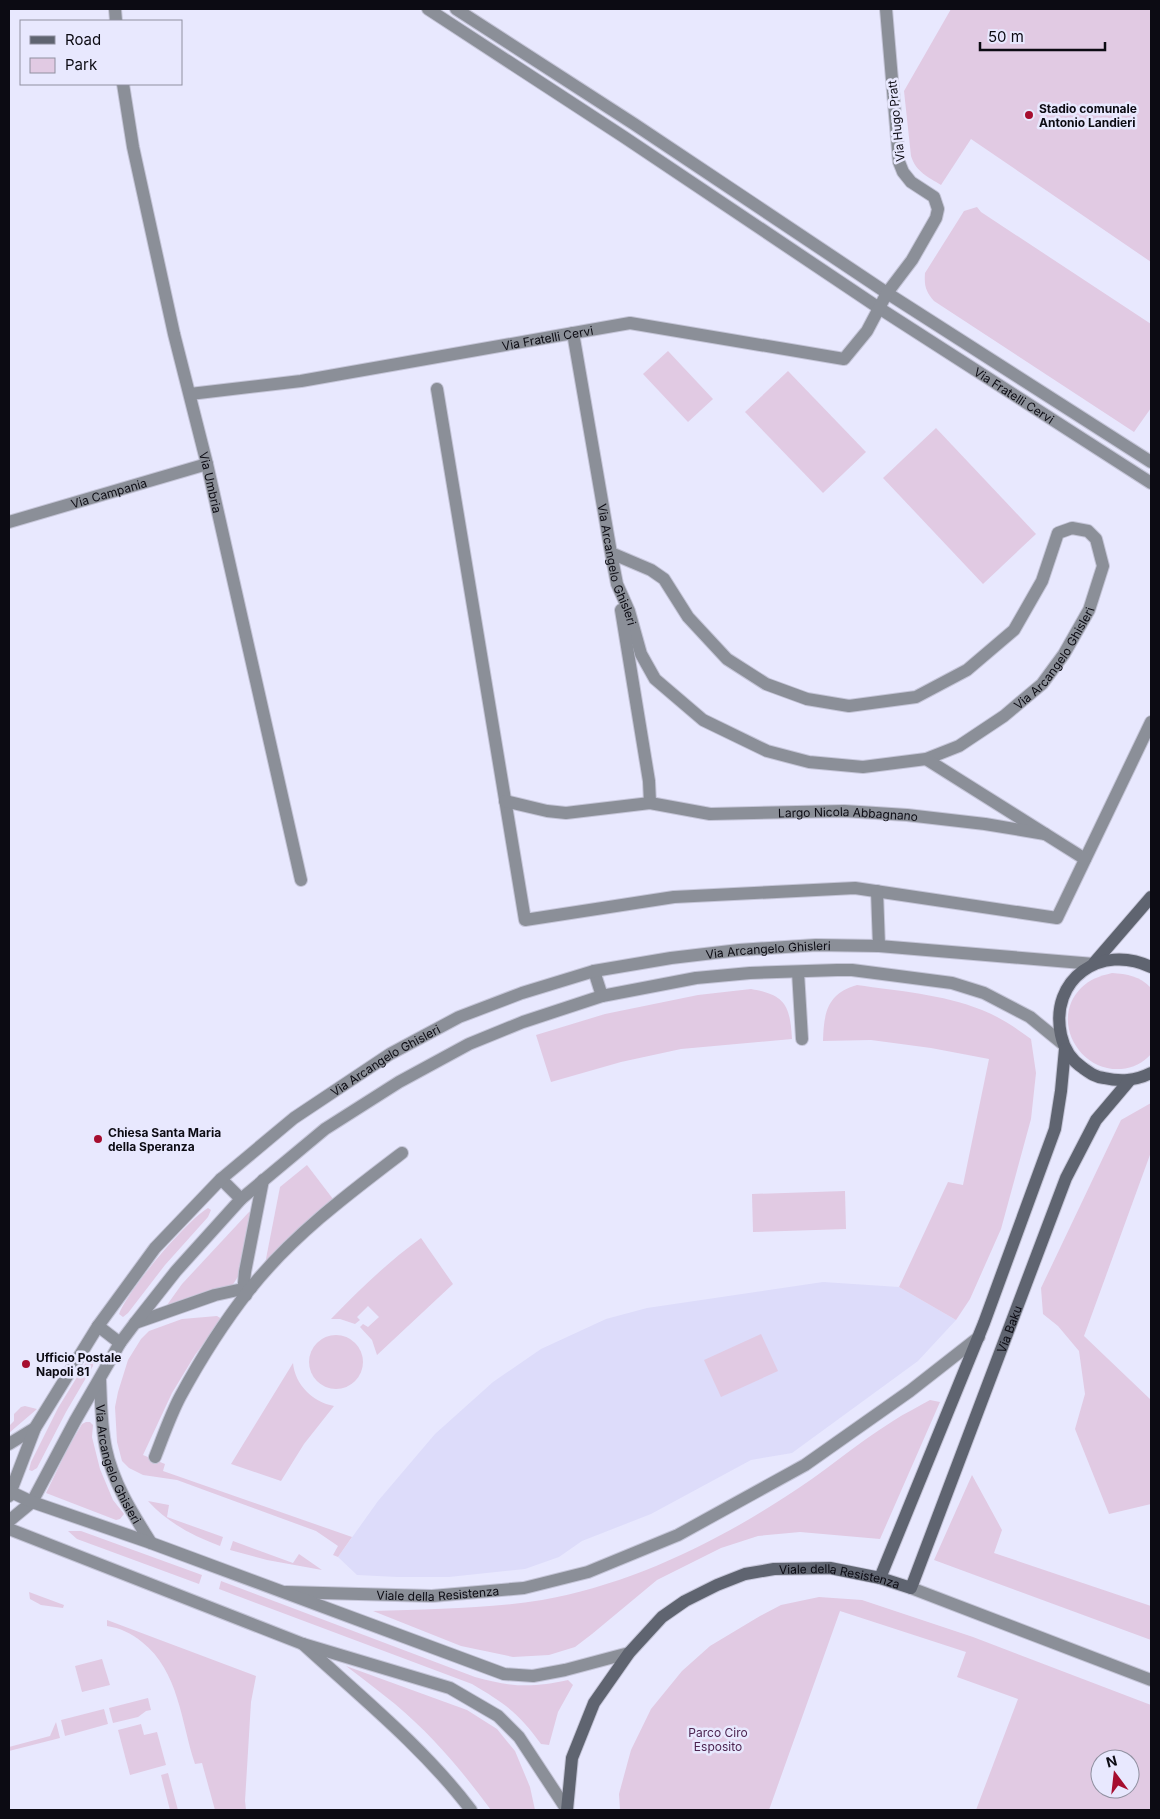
<svg xmlns="http://www.w3.org/2000/svg" width="1160" height="1819" viewBox="0 0 1160 1819" font-family="Inter,sans-serif">
<rect width="100%" height="100%" fill="#e8e8fe"/>
<!-- built -->
<path fill="#dddcfa" d="M823,1282L899,1287L956,1320L918,1361L792,1453L751,1460L651,1514L582,1541L559,1557L525,1569L449,1577H397L357,1575L338,1557L378,1501L435,1434L493,1382L541,1349L606,1319L647,1308Z"/>
<!-- green -->
<g fill="#e1cae3" fill-rule="evenodd">
<path d="M951,9H1151V262L971,139L941,185C928,177 916,172 911,156L904,91Z"/>
<path d="M977,207L981,212L1151,324V408L1134,432L934,301C926,292 924,286 925,273L964,211Z"/>
<path d="M668,351L713,399L688,422L643,374Z"/>
<path d="M788,371L866,452L823,493L745,412Z"/>
<path d="M936,428L1036,534L983,584L883,478Z"/>
<path d="M1112,973C1127,974 1140,976 1151,988V1054C1143,1063 1133,1068 1121,1069C1078,1072 1050,1019 1081,988C1090,979 1100,976 1112,973Z"/>
<path d="M857,985C898,991 942,994 982,1010C1000,1017 1016,1028 1031,1039L1036,1073L1031,1119L1001,1229L970,1299L956,1320L899,1287L948,1182L963,1185L989,1059L931,1048L871,1040L823,1041C824,1014 826,994 857,985Z"/>
<path d="M751,989C786,995 790,1006 792,1039L681,1049L621,1062L551,1082L536,1035L605,1014L698,995Z"/>
<path d="M1151,1103V1152L1084,1336L1151,1400V1504L1109,1514L1075,1429L1085,1394L1079,1351L1058,1326L1043,1314L1041,1288L1121,1120Z"/>
<path d="M307,1165L333,1199L265,1264L280,1187Z"/>
<path d="M845,1191L846,1229L753,1232L752,1194Z"/>
<path d="M208,1208L211,1210L208,1217L165,1265L128,1313L123,1317L119,1314C128,1290 186,1221 208,1208Z"/>
<path d="M249,1212L252,1214L239,1275L232,1286L169,1307L167,1305L182,1284Z"/>
<path d="M421,1238L453,1284L377,1355L372,1340L360,1327L363,1324L368,1327L379,1317L368,1306L357,1317L360,1320L355,1324L340,1319H331C360,1289 388,1262 421,1238Z"/>
<path d="M217,1316L222,1319L195,1355L172,1393L143,1455L165,1464L163,1471L352,1537L338,1557L333,1555L338,1546L316,1531L177,1480L143,1475L129,1468L122,1461L117,1442L115,1407L118,1392L128,1360L141,1339L149,1331L182,1319Z"/>
<path d="M761,1334L778,1371L721,1397L704,1360Z"/>
<circle cx="336" cy="1362" r="27"/>
<path d="M90,1356L94,1358L93,1366L66,1412L37,1468L32,1471L29,1470L31,1462L58,1408Z"/>
<path d="M293,1363C295,1385 313,1402 334,1406L304,1444L281,1481L231,1464Z"/>
<path d="M930,1400L940,1402L880,1539L800,1532L758,1536L721,1548L657,1580L592,1634L575,1647L549,1655L513,1657L461,1646L373,1611C429,1609 486,1609 542,1600C628,1585 713,1544 785,1497C822,1474 856,1444 893,1421C905,1413 918,1407 930,1400Z"/>
<path d="M25,1406L37,1409L9,1433V1426L14,1421V1414L21,1407Z"/>
<path d="M86,1422H90L93,1425L92,1437L100,1469L113,1500L124,1514L120,1519L116,1520L46,1493L68,1448L82,1424Z"/>
<path d="M972,1475L1002,1530L994,1553L1151,1606V1640L934,1560Z"/>
<path d="M148,1501L169,1505L167,1517L223,1537L220,1546C193,1536 168,1523 148,1501Z"/>
<path d="M68,1531H81L202,1575L199,1584L77,1539Z"/>
<path d="M233,1541L293,1563L299,1554L322,1570L267,1560L230,1550Z"/>
<path d="M221,1581L475,1677C510,1687 533,1688 568,1680L573,1685L558,1712L549,1745L541,1744C519,1713 504,1703 472,1684L219,1589Z"/>
<path d="M29,1592L64,1605L63,1608L41,1605L30,1599Z"/>
<path d="M819,1597L862,1600L973,1637L1151,1705V1810H976L1018,1699L957,1677L966,1652L840,1611L769,1810H620L619,1794L631,1750L651,1709L682,1671L710,1646L760,1616L781,1605ZM1100,1759H1130V1789H1100Z"/>
<path d="M107,1620L256,1676L251,1702L245,1801L246,1810H215L202,1763L195,1764C181,1722 179,1671 142,1642C131,1633 120,1628 107,1626Z"/>
<path d="M102,1659L110,1685L82,1692L75,1666Z"/>
<path d="M346,1666L467,1710L497,1729L515,1751L530,1787L535,1810H491C463,1772 432,1735 395,1704C379,1691 363,1679 346,1666Z"/>
<path d="M148,1698L151,1710L146,1711L138,1717L113,1723L109,1708Z"/>
<path d="M104,1709L108,1724L65,1736L61,1720Z"/>
<path d="M56,1722L60,1738L9,1751V1747L50,1736Z"/>
<path d="M141,1724L144,1735L157,1732L166,1765L130,1775L118,1730Z"/>
<path d="M168,1773L178,1810H170L161,1775Z"/>
</g>
<g fill="none" stroke-linecap="round" stroke-linejoin="round">
<defs>
<g id="minor">
<path d="M115,9L116,21"/>
<path id="s1" d="M428,9L624,137L879,308L1151,483"/>
<path d="M456,9L634,124L887,293L1151,462"/>
<path id="s2" d="M123,84L133,147L174,334L207,464L301,880"/>
<path id="s3" d="M573,333L611,553L617,584L629,611L641,654L655,679L703,720L767,751L809,762L863,767L926,759L959,746L1004,716L1042,684L1064,654L1089,610L1103,566L1096,539L1088,531L1072,528L1058,533L1042,581L1014,630L967,670L916,697L849,706L807,699L766,684L727,659L688,617L664,579L651,570L611,553"/>
<path d="M437,389L525,920L674,897L855,888L1057,918L1151,722"/>
<path id="s4" d="M190,394L301,381L630,323L844,359L867,331L887,293L912,260L936,218L938,209L934,197L911,182L903,172L899,162L886,9"/>
<path id="s5" d="M9,522L207,464"/>
<path d="M621,610L649,781L650,803"/>
<path d="M926,759L1085,859"/>
<path id="s6" d="M505,801L547,811L566,813L650,803L710,814L844,811L907,815L985,824L1045,834"/>
<path d="M877,891L879,946"/>
<path d="M594,971L602,996"/>
<path d="M798,972L802,1039"/>
<path d="M221,1179L241,1199"/>
<path d="M251,1288L244,1283L245,1272L263,1180"/>
<path d="M135,1323L215,1295L238,1290L246,1295"/>
<path d="M98,1326L120,1343"/>
<path id="s7" d="M100,1379C101,1402 101,1426 106,1449C113,1483 133,1514 151,1543"/>
<path d="M9,1444L35,1428"/>
<path d="M155,1457C163,1437 170,1416 180,1397C200,1360 224,1322 250,1289C292,1236 348,1194 402,1153"/>
<path id="s8" d="M9,1496L35,1428L98,1326L155,1248L221,1179L294,1118L390,1054L459,1017L522,993L594,971L671,958L739,950L816,945L879,946L1094,964"/>
<path d="M9,1521L32,1502L75,1421L120,1343L135,1323L176,1271L241,1199L325,1129L399,1082L469,1044L523,1022L602,996L696,978L750,973L837,970H852L952,983L984,993L1030,1017L1063,1044"/>
<path d="M911,1588L1151,1680"/>
<path id="s9" d="M286,1592L432,1596L524,1588L588,1572L678,1535L805,1465L910,1391L979,1337"/>
<path d="M303,1644C361,1697 424,1748 471,1810"/>
</g>
<g id="tertiary">
<path d="M9,1491L32,1502L151,1543L504,1674L533,1676L565,1670L629,1653"/>
<path d="M9,1529L303,1644L450,1688L498,1716L519,1737L567,1810"/>
</g>
<g id="secondary">
<path d="M1094,963L1151,897"/>
<path d="M1151,967C1101,943 1049,979 1061,1035C1064,1049 1071,1060 1083,1068C1090,1073 1095,1077 1104,1078C1121,1082 1135,1081 1151,1073"/>
<path d="M880,1578L984,1323L1055,1129L1061,1091L1065,1049"/>
<path id="s10" d="M567,1810L572,1758L594,1703L629,1653L662,1617L685,1601L717,1585L745,1574L774,1569L830,1568L880,1578L911,1588L1066,1178L1096,1120L1129,1081"/>
</g>
</defs>
<!-- minor casing -->
<use href="#minor" stroke="#c5c5d8" stroke-width="14"/>
<!-- tertiary casing -->
<use href="#tertiary" stroke="#c5c5d8" stroke-width="14"/>
<!-- secondary casing -->
<use href="#secondary" stroke="#c5c5d8" stroke-width="14"/>
<!-- minor -->
<use href="#minor" stroke="#8b8f98" stroke-width="12"/>
<!-- tertiary -->
<use href="#tertiary" stroke="#8b8f98" stroke-width="12"/>
<!-- secondary -->
<use href="#secondary" stroke="#5f6470" stroke-width="12"/>
</g>
<!-- markers -->
<g fill="#a60d2f" stroke="#e8e8fe" stroke-width="2">
<circle cx="1029" cy="115" r="5"/>
<circle cx="98" cy="1139" r="5"/>
<circle cx="26" cy="1364" r="5"/>
</g>
<g text-anchor="middle" dominant-baseline="central" stroke-width="5" stroke-linejoin="round" paint-order="stroke">
<!-- poi labels -->
<g font-size="12" font-weight="bold" fill="#0c0b13" stroke="#e8e8fe" text-anchor="start">
<text x="1039" y="108">Stadio comunale<tspan x="1039" dy="14">Antonio Landieri</tspan></text>
<text x="108" y="1132">Chiesa Santa Maria<tspan x="108" dy="14">della Speranza</tspan></text>
<text x="36" y="1357">Ufficio Postale<tspan x="36" dy="14">Napoli 81</tspan></text>
</g>
<!-- street labels -->
<g font-size="12" fill="#0c0b13" stroke="#e8e8fe">
<text transform="translate(896 121) rotate(-96)">Via Hugo Pratt</text>
<text stroke="none"><textPath href="#s4" startOffset="362">Via Fratelli Cervi</textPath></text>
<text stroke="none"><textPath href="#s1" startOffset="702">Via Fratelli Cervi</textPath></text>
<text stroke="none"><textPath href="#s2" startOffset="408">Via Umbria</textPath></text>
<text stroke="none"><textPath href="#s5" startOffset="104">Via Campania</textPath></text>
<text stroke="none"><textPath href="#s3" startOffset="236">Via Arcangelo Ghisleri</textPath></text>
<text stroke="none"><textPath href="#s3" startOffset="820">Via Arcangelo Ghisleri</textPath></text>
<text stroke="none"><textPath href="#s6" startOffset="346">Largo Nicola Abbagnano</textPath></text>
<text stroke="none"><textPath href="#s8" startOffset="992">Via Arcangelo Ghisleri</textPath></text>
<text stroke="none"><textPath href="#s8" startOffset="588">Via Arcangelo Ghisleri</textPath></text>
<text stroke="none"><textPath href="#s10" startOffset="761">Via Baku</textPath></text>
<text stroke="none"><textPath href="#s7" startOffset="88">Via Arcangelo Ghisleri</textPath></text>
<text stroke="none"><textPath href="#s10" startOffset="411">Viale della Resistenza</textPath></text>
<text stroke="none"><textPath href="#s9" startOffset="152">Viale della Resistenza</textPath></text>
</g>
<!-- park labels -->
<g font-size="12" fill="#4c2450" stroke="#e8e8fe">
<text x="718" y="1732">Parco Ciro<tspan x="718" dy="14">Esposito</tspan></text>
</g>
</g>
<!-- border -->
<rect width="1160" height="1819" fill="none" stroke="#0c0b13" stroke-width="20"/>
<!-- legend -->
<rect x="20" y="20" width="162" height="65" fill="#e8e8fe" stroke="#9090a0"/>
<rect x="30" y="36" width="25" height="8" fill="#5f6470" stroke="#9090a0"/>
<text x="65" y="45" font-size="15" fill="#0c0b13">Road</text>
<rect x="30" y="58" width="25" height="15" fill="#e1cae3" stroke="#9090a0"/>
<text x="65" y="70" font-size="15" fill="#0c0b13">Park</text>
<!-- north arrow -->
<g transform="translate(1115 1774) rotate(345)"><circle r="24" fill="#e8e8fe" stroke="#9090a0"/>
<path d="M0-4L9 19L0 12L-9 19Z" fill="#a60d2f"/>
<text y="-8" font-size="14" font-weight="bold" text-anchor="middle" fill="#0c0b13">N</text>
</g>
<!-- scale -->
<path d="M980 42v8h125v-8" fill="none" stroke="#0c0b13" stroke-width="2.5"/>
<text x="988" y="42" font-size="15" fill="#0c0b13" stroke="#e8e8fe" stroke-width="4" paint-order="stroke">50 m</text>
</svg>
